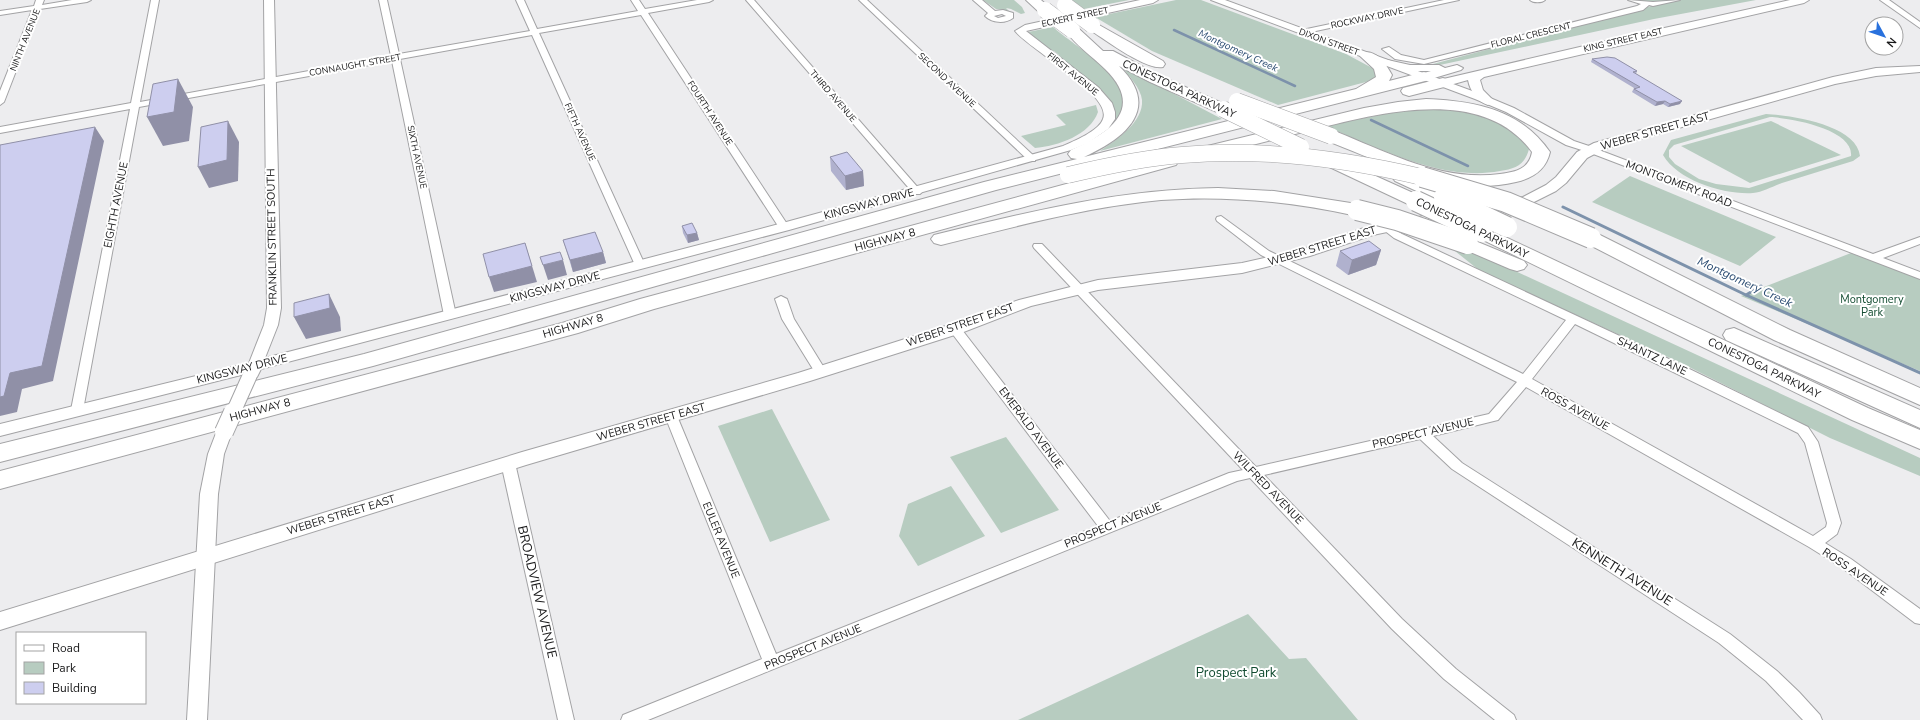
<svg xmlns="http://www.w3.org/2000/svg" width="1920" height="720" viewBox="0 0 1920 720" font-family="'Nunito Sans',sans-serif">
<rect width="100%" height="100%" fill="#ededef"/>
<!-- green -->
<g fill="#b7ccc0" fill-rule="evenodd">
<path d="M983,0H1014L1022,7L1025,13L1021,14L1011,9L1006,8L1009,11L996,9Z"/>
<path d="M1072,0H1129L1084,9Z"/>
<path d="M1176,0H1201L1346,54L1376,70L1377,77L1366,82L1278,105L1152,51L1095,17Z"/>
<path d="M1639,0H1756L1654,19L1435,66L1433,64L1655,5Z"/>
<path d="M1053,27C1074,46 1134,79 1123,113C1120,120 1110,128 1105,134C1109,127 1116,119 1115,111C1113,93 1071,67 1057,56L1059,55L1054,51L1051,52L1028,34V32Z"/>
<path d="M1121,66L1222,119L1100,151C1115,141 1144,122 1142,100C1141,88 1128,75 1121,66Z"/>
<path d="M1096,105L1098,112C1090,135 1058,146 1035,148L1021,136L1066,125L1056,115Z"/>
<path d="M1427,108C1464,109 1507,115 1529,149C1525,165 1515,169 1500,171C1442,182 1378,148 1325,126L1404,110Z"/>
<path d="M1766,114C1791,115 1857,125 1860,156L1853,161C1829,168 1806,176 1782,183C1773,186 1763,192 1753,193C1725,195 1678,181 1663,155L1671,140ZM1770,117C1790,118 1854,129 1851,156L1749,188L1716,184L1699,179L1675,164L1669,157V150L1674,145Z"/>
<path d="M1771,121L1841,155L1750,183L1681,146Z"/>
<path d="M1630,176L1776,237L1740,266L1592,202Z"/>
<path d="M1445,243L1485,257L1920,458V476L1830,438L1681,363L1480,271Z"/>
<path d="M1851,253L1920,279V371L1741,296Z"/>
<path d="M772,409L830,520L770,542L718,426Z"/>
<path d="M1006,437L1059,510L1001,533L950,457Z"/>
<path d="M951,486L985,536L918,566L899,536L908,504Z"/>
<path d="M1248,614L1289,659L1306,658L1358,720H1018Z"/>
</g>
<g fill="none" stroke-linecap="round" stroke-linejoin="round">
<!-- stream-far1 -->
<g stroke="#7d92ab" stroke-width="2.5">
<path d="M1174,30L1295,86"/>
<path d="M1371,120L1468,166"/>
</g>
<!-- stream -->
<g stroke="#7d92ab" stroke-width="3">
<path d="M1563,207L1746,295L1920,373"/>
<path d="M1746,295L1761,286"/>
</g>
<defs>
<g id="minor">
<path d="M36,0H44L42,5L72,0H91L87,2L40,9L4,102L0,105V91L32,10L0,15V11L34,6Z"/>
<path d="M151,0H159L140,102L391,56L379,0H387L399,54L530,31L516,0H524L537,29L638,11L631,0H639L645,9L697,0H713L709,2L648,13L789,227L784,230L780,229L641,15L539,33L645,265L640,268L635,265L532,35L400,59L456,315L450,319L444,315L392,61L139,107L83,410L81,413H73L71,410L130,109L0,133V127L131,103Z"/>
<path d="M746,0H754L920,190L922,192L920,194H914Z"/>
<path d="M859,0H867L1035,157V161H1029Z"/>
<path d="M973,0H982L995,11L1003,10L1013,13V18C1005,24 992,23 985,16L988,13ZM1002,14L1006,16L998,18L994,16Z"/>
<path d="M1444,0H1459L1302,34L1298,32L1302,30Z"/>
<path d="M1530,0H1545C1542,3 1533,3 1530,0Z"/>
<path d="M1628,0L1653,2L1680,0L1653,6L1649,5L1643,10L1424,64L1395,59L1382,49L1389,47L1401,55L1424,60L1637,6L1641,4Z"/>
<path d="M1880,0H1889L1920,22V28Z"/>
<path d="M1591,147L1873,254L1920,237V244L1883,258L1920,272V279L1588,152L1586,150Z"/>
<path d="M1221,216L1269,251L1523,374L1566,320L1394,238L1380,227L1385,224L1402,234L1671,360L1808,427L1818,442L1841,523L1837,534L1825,543L1851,559L1920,609V624L1915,623L1841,567L1809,547L1526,387L1498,420L1433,436L1462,463L1730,634L1777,671L1799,692L1820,715L1822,720H1803L1766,681L1719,643L1452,469L1420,439L1264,475L1402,619L1456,669L1514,715L1516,720H1495L1444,679L1392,629L1250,478L1237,481L648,720H621L623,715L762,659L665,416L667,413H675L677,416L776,654L1098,526L951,332L949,329L951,326H959L1110,521L1229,473L1243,470L1034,248L1033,246L1034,244H1042L1256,467L1489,414L1517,382L1261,255L1217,221L1216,219L1217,217ZM1575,324L1798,433L1805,443L1827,523L1826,527L1813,536L1532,379Z"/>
<path d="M781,296L787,299L794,319L826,371L824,374H816L782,319L775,299Z"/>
<path d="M508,458L513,460L515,463L574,720H558L501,463L503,460Z"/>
</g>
<g id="tertiary">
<path d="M264,0H274L281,308L278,325L265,358L779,224L1063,146C1074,141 1099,131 1103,119C1113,95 1030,50 1015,31L1025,25L1140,0H1158L1153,3L1026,31L1098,87L1112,103L1115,112V119L1108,129L1088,143L1071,150L789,230L261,369L257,377L252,378L247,377L245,374L0,436V424L249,363L264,325L267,308Z"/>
<path d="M1211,0H1225L1483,95L1514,108L1574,141L1595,148L1597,150L1591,153L1566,145L1506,112L1475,99Z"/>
<path d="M224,426L230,428L232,432L224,454L218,494L207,720H187L200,494L208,454L218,428Z"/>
</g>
<g id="secondary">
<path d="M1790,0H1809L1804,3L1484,77L1480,80L1483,90L1494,101L1488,105C1478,102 1470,91 1468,80L1443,87L1437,83L1439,80L1597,43Z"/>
<path d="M1383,59L1410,65H1439L1445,68L1457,65L1463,68L1461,70L1424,81L1418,77L1420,74L1431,71H1410L1379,64L1377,62L1379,60Z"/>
<path d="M1920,66V72L1876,76L1835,84L1604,149L1587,158L1566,183L1556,191L1532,203L1504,209L1499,208L1497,205L1499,202L1523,197L1546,185L1556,177L1577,152L1594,143L1833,77L1876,68Z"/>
<path d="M1453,210L1458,211L1460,214L1458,217L1373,235L1310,256L1242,273L1098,290L1031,306L961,333L810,381L526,465L0,630V612L522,452L798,373L949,325L1019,300L1098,280L1242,263L1300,250L1364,228Z"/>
</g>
<g id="motorway">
<path d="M1026,0H1041L1052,10L1050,13H1040Z"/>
<path d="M1092,21L1163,61L1165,64L1163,67C1146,71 1103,38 1087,28L1085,25L1087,22Z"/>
<path d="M1072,26L1077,27L1103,51H1113L1160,76L1229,106L1231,109L1229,112L1223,114L1217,112L1150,82L1119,66C1162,108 1126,138 1084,157L1356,89L1376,77L1374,69L1360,56L1362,53C1376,49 1386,64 1392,75L1389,81L1424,72L1429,74L1432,77L1429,80L996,190L373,366L0,462V444L364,354L984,182L1077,159L1071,158L1068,154L1071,150C1109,133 1146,109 1105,69C1092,56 1075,45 1065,30L1067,27Z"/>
<path d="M1443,78L1448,80L1451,83L1448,86L1409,96L1403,94L1401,91L1403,88Z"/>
<path d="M1426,99C1475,101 1520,109 1550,152C1546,170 1533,178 1516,182C1450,198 1385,163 1325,140L1323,136L1325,132L1331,131L1337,132C1389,153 1443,182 1500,174C1516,172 1529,169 1532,152C1482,83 1376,114 1307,131C1272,140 1236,149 1201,158L1195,157L1192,153L1195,149L1364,108L1398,102Z"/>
<path d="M1327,154L1422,197L1425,201L1422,205L1416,206L1410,205L1321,163L1318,159L1321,155Z"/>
<path d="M1170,156L1176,157L1179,161L1176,165L654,309L578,333L0,489V471L562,323L640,299Z"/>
<path d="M1401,172L1450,193L1453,197L1450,201L1444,202L1438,201L1395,181L1392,177L1395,173Z"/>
<path d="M1218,188L1274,191L1357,204L1364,206L1366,210L1364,214L1357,216C1293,202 1227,195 1161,200C1086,207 1014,227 941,245L934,243L931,239L934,235C1028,212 1121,189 1218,188Z"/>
<path d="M1482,226L1868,408L1920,430V449L1852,420L1475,236L1473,232L1475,228Z"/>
<path d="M1591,232L1598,234L1790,330L1920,388V405L1774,340L1584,242L1581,238L1584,234Z"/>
<path d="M1468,238L1524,261L1527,265L1524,269L1517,271L1510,269L1461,248L1458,244L1461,240Z"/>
<path d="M1734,328L1920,410V428L1726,340L1723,335L1726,330Z"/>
</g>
</defs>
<!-- minor casing -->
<use href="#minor" stroke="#a3a3a5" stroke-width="2"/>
<!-- tertiary casing -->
<use href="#tertiary" stroke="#a3a3a5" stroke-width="2"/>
<!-- secondary casing -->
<use href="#secondary" stroke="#a3a3a5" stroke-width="2"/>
<!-- motorway casing -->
<use href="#motorway" stroke="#a3a3a5" stroke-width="2"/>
<!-- minor -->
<use href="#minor" fill="#fff" fill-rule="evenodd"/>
<!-- tertiary -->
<use href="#tertiary" fill="#fff" fill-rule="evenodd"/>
<!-- secondary -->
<use href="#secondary" fill="#fff" fill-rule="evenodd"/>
<!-- motorway -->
<use href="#motorway" fill="#fff" fill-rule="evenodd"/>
<defs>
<path id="tertiary-bridge-far1" d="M233,413L250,375"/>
<path id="tertiary-bridge" d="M224,432L233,412"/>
<g id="motorway-bridge-far1">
<path d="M1065,5L1092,25"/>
<path d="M1045,10L1072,30"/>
<path d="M1237,101L1331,136"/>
<path d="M1223,109L1301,147"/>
<path d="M1068,175C1106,166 1143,158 1182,155C1263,148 1347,159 1426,178"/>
</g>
<g id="motorway-bridge">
<path d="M1422,177L1506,202L1591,238"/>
<path d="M1444,197L1507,227"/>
<path d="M1416,201L1482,232"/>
<path d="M1357,210L1397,220L1468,244"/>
</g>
</defs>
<!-- tertiary-bridge-far1 casing -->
<use href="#tertiary-bridge-far1" stroke="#a3a3a5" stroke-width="16" stroke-linecap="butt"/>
<!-- tertiary-bridge casing -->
<use href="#tertiary-bridge" stroke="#a3a3a5" stroke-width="20" stroke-linecap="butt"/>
<!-- motorway-bridge-far1 casing -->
<use href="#motorway-bridge-far1" stroke="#a3a3a5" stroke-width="17" stroke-linecap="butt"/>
<!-- motorway-bridge casing -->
<use href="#motorway-bridge" stroke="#a3a3a5" stroke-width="22" stroke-linecap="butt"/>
<!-- tertiary-bridge-far1 -->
<use href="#tertiary-bridge-far1" stroke="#fff" stroke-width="14"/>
<!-- tertiary-bridge -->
<use href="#tertiary-bridge" stroke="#fff" stroke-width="18"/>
<!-- motorway-bridge-far1 -->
<use href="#motorway-bridge-far1" stroke="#fff" stroke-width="16"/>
<!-- motorway-bridge -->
<use href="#motorway-bridge" stroke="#fff" stroke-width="20"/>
</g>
<!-- wall -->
<g fill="#b0b1ce">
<path d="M1592,59L1637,71L1636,74L1680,104L1668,107L1663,104L1655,106L1632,92L1634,88L1591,62Z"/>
<path d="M830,157L863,171L864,186L846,190L831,171Z"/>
<path d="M682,226L697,233L699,240L688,243L683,233Z"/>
<path d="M563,240L603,252L606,263L573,272Z"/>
<path d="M1381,250L1376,265L1348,275L1336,266L1340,251Z"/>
</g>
<!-- shaded-wall -->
<g fill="#9090a7">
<path d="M178,79L193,107L189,141L163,146L147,117Z"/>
<path d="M1665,101L1663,104L1655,106L1657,102Z"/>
<path d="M1682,101L1680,104L1668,107L1670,104Z"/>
<path d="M228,121L239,142L238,181L209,188L198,167Z"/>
<path d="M95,127L104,141L53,381L22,389L17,412L0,416V397L10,373Z"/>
<path d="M863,171L864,186L846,190L845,176Z"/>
<path d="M697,233L699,240L688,243L687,235Z"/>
<path d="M525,243L537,282L494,292L489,277Z"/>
<path d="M1381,250L1376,265L1348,275L1352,260Z"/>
<path d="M603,252L606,263L573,272L570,260Z"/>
<path d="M563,260L567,275L548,280L543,265Z"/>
<path d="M329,294L340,317L341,331L306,339L294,317Z"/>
</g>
<!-- building -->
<g fill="#cdceef" stroke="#9090a7">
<path d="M1607,57L1615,58L1637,71L1633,72L1682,101L1670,104L1665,101L1657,102L1634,89L1640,87L1592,59Z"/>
<path d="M178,79L174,112L147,117L153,84Z"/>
<path d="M228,121L227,160L198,167L201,127Z"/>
<path d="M95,127L42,366L10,373L4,396L0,397V145Z"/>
<path d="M847,152L863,171L845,176L830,157Z"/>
<path d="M692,223L697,233L687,235L682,226Z"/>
<path d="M595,232L603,252L570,260L563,240Z"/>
<path d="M1369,241L1381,250L1352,260L1340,251Z"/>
<path d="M525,243L532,266L489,277L483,254Z"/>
<path d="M560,252L563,260L543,265L540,257Z"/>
<path d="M329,294L330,308L294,317V303Z"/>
</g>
<g text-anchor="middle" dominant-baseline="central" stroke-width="4" stroke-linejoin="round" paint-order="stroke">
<!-- far-street labels -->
<g font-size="9" fill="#19191a" stroke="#fff">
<text transform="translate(1075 17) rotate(-12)">ECKERT STREET</text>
<text transform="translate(1367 18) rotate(-12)">ROCKWAY DRIVE</text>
<text transform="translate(1531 35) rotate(-14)">FLORAL CRESCENT</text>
<text transform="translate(25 40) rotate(-68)">NINTH AVENUE</text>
<text transform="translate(1623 40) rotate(-13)">KING STREET EAST</text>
<text transform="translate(1329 42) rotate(20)">DIXON STREET</text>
<text transform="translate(355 65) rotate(-10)">CONNAUGHT STREET</text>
<text transform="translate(1073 74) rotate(39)">FIRST AVENUE</text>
<text transform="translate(947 80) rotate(43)">SECOND AVENUE</text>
<text transform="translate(833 96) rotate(49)">THIRD AVENUE</text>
<text transform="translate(710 113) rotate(57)">FOURTH AVENUE</text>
<text transform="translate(580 132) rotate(66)">FIFTH AVENUE</text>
<text transform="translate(417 157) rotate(78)">SIXTH AVENUE</text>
</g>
<!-- far-water labels -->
<g font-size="10" font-style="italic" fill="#2b4c72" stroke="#fff">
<text transform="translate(1238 51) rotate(25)">Montgomery Creek</text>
</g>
<!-- street labels -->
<g font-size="11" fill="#19191a" stroke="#fff">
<text transform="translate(1179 89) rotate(25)">CONESTOGA PARKWAY</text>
<text transform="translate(1655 131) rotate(-16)">WEBER STREET EAST</text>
<text transform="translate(1679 184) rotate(21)">MONTGOMERY ROAD</text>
<text transform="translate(869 204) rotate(-15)">KINGSWAY DRIVE</text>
<text transform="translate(116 205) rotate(-79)">EIGHTH AVENUE</text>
<text transform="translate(1472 228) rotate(26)">CONESTOGA PARKWAY</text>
<text transform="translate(272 237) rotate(-91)">FRANKLIN STREET SOUTH</text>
<text transform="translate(885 240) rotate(-15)">HIGHWAY 8</text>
<text transform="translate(1322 246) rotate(-17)">WEBER STREET EAST</text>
<text transform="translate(555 287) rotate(-15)">KINGSWAY DRIVE</text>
<text transform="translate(960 325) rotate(-19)">WEBER STREET EAST</text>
<text transform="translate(573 326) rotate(-16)">HIGHWAY 8</text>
<text transform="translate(1652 356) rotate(25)">SHANTZ LANE</text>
<text transform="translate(1764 368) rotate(26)">CONESTOGA PARKWAY</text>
<text transform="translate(242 369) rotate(-14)">KINGSWAY DRIVE</text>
<text transform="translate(1575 409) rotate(29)">ROSS AVENUE</text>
<text transform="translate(260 410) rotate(-15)">HIGHWAY 8</text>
<text transform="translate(651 422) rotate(-16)">WEBER STREET EAST</text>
<text transform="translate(1031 428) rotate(53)">EMERALD AVENUE</text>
<text transform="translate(1423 433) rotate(-13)">PROSPECT AVENUE</text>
<text transform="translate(1268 488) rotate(46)">WILFRED AVENUE</text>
<text transform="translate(341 515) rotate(-17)">WEBER STREET EAST</text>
<text transform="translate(1113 525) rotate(-22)">PROSPECT AVENUE</text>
<text transform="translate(721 540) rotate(68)">EULER AVENUE</text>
<text transform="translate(1855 572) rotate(34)">ROSS AVENUE</text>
<text transform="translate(813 647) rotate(-22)">PROSPECT AVENUE</text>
</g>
<!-- park labels -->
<g font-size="11" fill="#114b30" stroke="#fff">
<text x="1872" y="299">Montgomery<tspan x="1872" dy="13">Park</tspan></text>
</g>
<!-- water labels -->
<g font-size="12" font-style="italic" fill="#2b4c72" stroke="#fff">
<text transform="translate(1745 282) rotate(25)">Montgomery Creek</text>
</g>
<!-- near-street labels -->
<g font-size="13" fill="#19191a" stroke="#fff">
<text transform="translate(1622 572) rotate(32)">KENNETH AVENUE</text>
<text transform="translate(537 592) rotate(77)">BROADVIEW AVENUE</text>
</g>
<!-- near-park labels -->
<g font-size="13" fill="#114b30" stroke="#fff">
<text x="1236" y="673">Prospect Park</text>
</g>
</g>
<!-- legend -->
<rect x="16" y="632" width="130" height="72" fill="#ffffff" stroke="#a3a3a3"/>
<rect x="24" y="645" width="20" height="6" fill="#ffffff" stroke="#a3a3a3"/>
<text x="52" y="652" font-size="12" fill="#19191a">Road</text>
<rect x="24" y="662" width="20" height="12" fill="#b7ccc0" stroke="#a3a3a3"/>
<text x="52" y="672" font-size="12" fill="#19191a">Park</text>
<rect x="24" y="682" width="20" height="12" fill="#cdceef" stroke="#a3a3a3"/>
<text x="52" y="692" font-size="12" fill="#19191a">Building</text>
<!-- north arrow -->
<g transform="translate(1884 36) rotate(130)"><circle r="19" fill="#ffffff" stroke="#a3a3a3"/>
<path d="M0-3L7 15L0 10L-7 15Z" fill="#2971dd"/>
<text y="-6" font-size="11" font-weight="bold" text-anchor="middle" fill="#19191a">N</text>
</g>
</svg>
